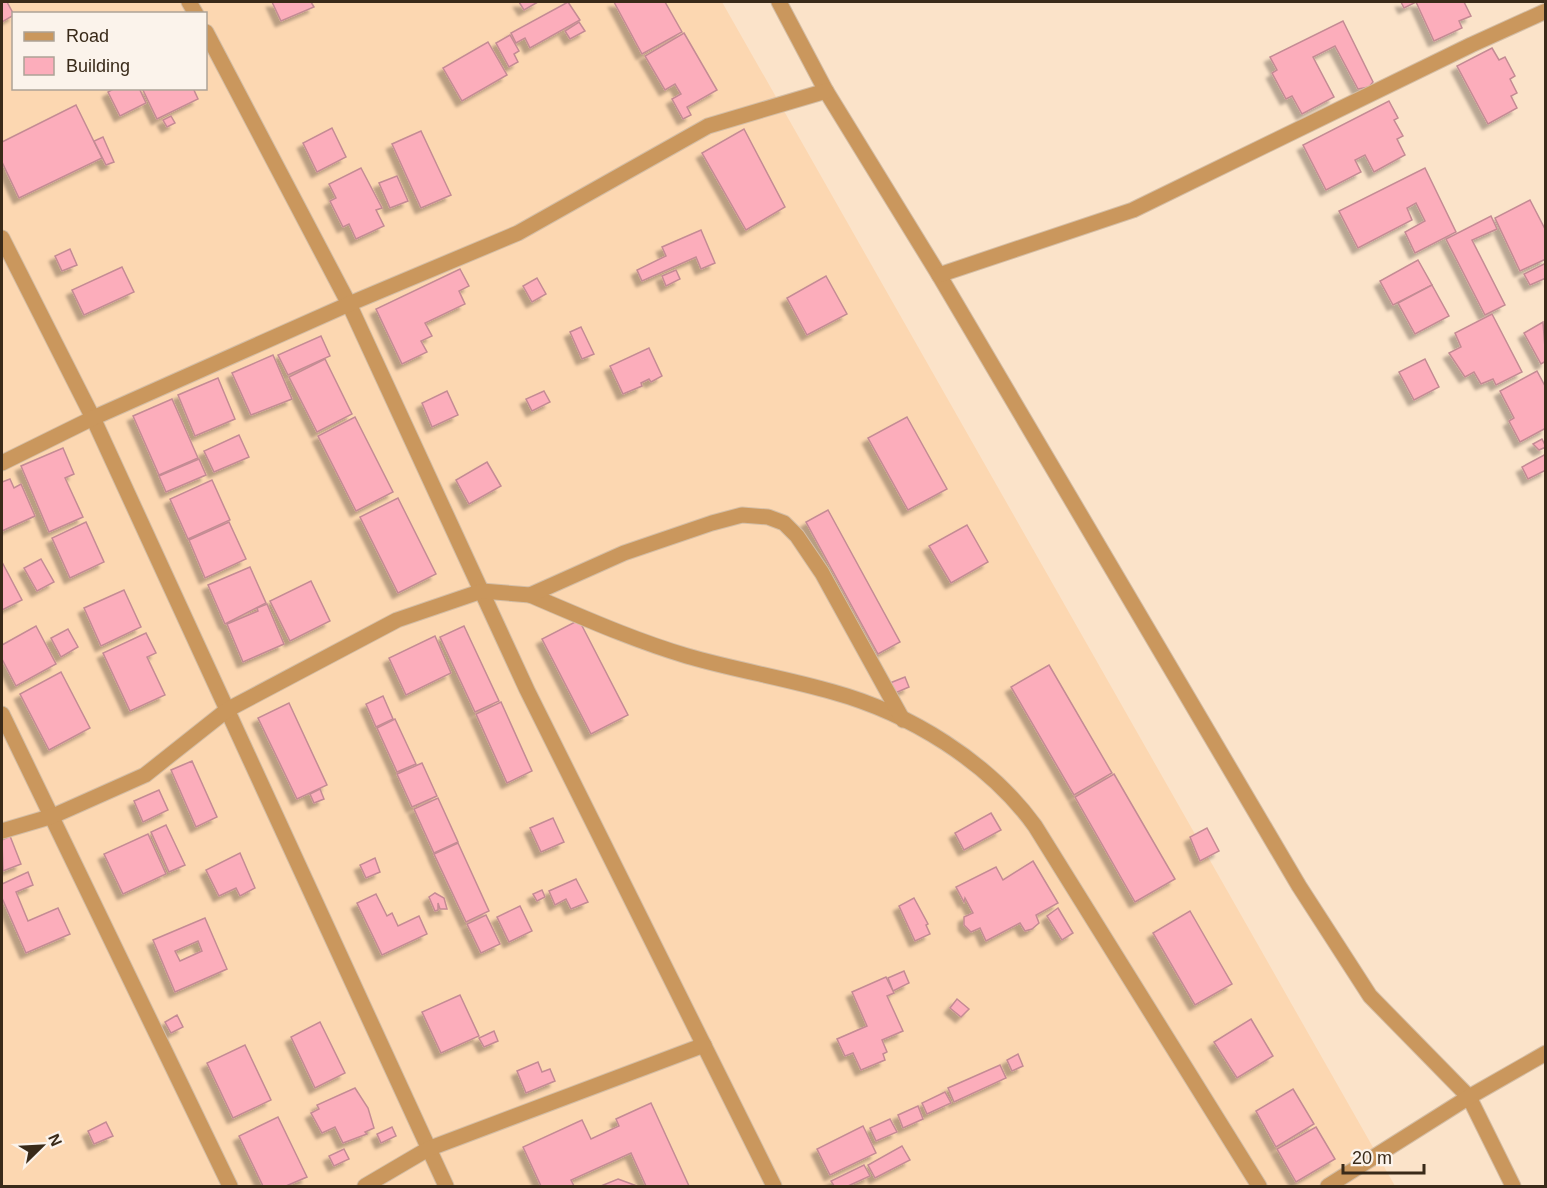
<svg xmlns="http://www.w3.org/2000/svg" width="1547" height="1188" viewBox="0 0 1547 1188" font-family="Helvetica,sans-serif">
<defs>
<filter id="shadow"><feDropShadow dx="-5.5" dy="5.5" stdDeviation="1.5" flood-color="#0004"/></filter>
</defs>
<rect width="100%" height="100%" fill="#fbe3c9"/>
<!-- built -->
<path fill="#fcd7b1" fill-rule="evenodd" d="M2,2H722L1395,1186H2ZM14,14H206V88H14Z"/>
<!-- building -->
<g fill="#fcadbb" stroke="#c48b94" stroke-width="1.5" fill-rule="evenodd" filter="url(#shadow)">
<path d="M2,2H7L14,15L2,22Z"/>
<path d="M272,2H311L314,7L281,21Z"/>
<path d="M519,2H538L524,10Z"/>
<path d="M568,2L580,20L530,48L525,38L516,43L511,33Z"/>
<path d="M614,2H665L682,32L642,54Z"/>
<path d="M1401,2H1464L1471,16L1459,21L1462,28L1434,41L1416,2L1404,8Z"/>
<path d="M1343,21L1373,82L1369,87L1358,89L1335,46L1313,57L1334,97L1302,114L1292,96L1286,99L1272,73L1277,70L1270,57Z"/>
<path d="M579,22L585,31L570,39L565,31Z"/>
<path d="M684,33L717,90L687,107L691,115L683,119L672,99L681,94L675,84L665,90L645,56Z"/>
<path d="M510,35L519,51L514,54L518,62L509,67L496,43Z"/>
<path d="M488,42L507,75L462,101L443,68Z"/>
<path d="M1492,48L1499,60L1505,57L1515,76L1510,79L1517,93L1511,96L1517,108L1488,124L1457,66Z"/>
<path d="M115,88H139L146,103L120,116L108,92Z"/>
<path d="M142,88H193L198,99L157,119Z"/>
<path d="M1389,101L1398,118L1394,120L1403,136L1397,139L1405,155L1374,172L1365,155L1355,160L1361,172L1326,190L1303,145Z"/>
<path d="M76,105L102,158L19,198L2,162V142Z"/>
<path d="M171,116L175,123L167,127L163,120Z"/>
<path d="M332,128L346,157L317,172L303,143Z"/>
<path d="M744,129L785,207L746,230L702,153Z"/>
<path d="M421,131L451,195L421,208L392,144Z"/>
<path d="M103,137L114,162L106,165L94,141Z"/>
<path d="M361,168L382,208L376,210L384,226L356,239L349,224L343,227L330,201L336,198L329,184Z"/>
<path d="M1425,168L1456,232L1415,253L1405,232L1425,221L1416,203L1407,208L1412,220L1358,248L1339,211Z"/>
<path d="M397,176L408,201L390,208L379,183Z"/>
<path d="M1530,200L1546,231V259L1520,271L1495,218Z"/>
<path d="M1491,216L1497,229L1472,240L1505,305L1485,315L1446,239Z"/>
<path d="M701,230L715,263L701,269L696,257L642,281L637,270L666,256L662,247Z"/>
<path d="M70,249L77,265L62,271L55,256Z"/>
<path d="M1418,260L1432,285L1393,305L1380,281Z"/>
<path d="M1546,263V278L1530,285L1524,274Z"/>
<path d="M122,267L134,292L84,315L72,290Z"/>
<path d="M460,269L469,286L459,291L465,304L425,323L432,336L421,341L427,352L402,364L376,309Z"/>
<path d="M676,270L680,279L666,286L662,276Z"/>
<path d="M826,276L847,314L807,335L787,298Z"/>
<path d="M537,278L546,294L532,302L523,286Z"/>
<path d="M1432,285L1449,316L1415,334L1398,303Z"/>
<path d="M1492,314L1522,372L1496,385L1493,379L1481,384L1474,372L1465,377L1449,353L1461,347L1455,333Z"/>
<path d="M1543,322L1546,361L1541,364L1524,333Z"/>
<path d="M581,327L594,354L582,359L570,332Z"/>
<path d="M321,336L330,356L288,375L278,355Z"/>
<path d="M649,348L662,376L651,382L649,379L641,383L642,386L623,394L610,366Z"/>
<path d="M273,355L292,399L251,415L232,373Z"/>
<path d="M325,359L352,414L317,432L289,377Z"/>
<path d="M1425,359L1439,387L1414,400L1399,372Z"/>
<path d="M1537,371L1545,386L1546,428L1520,442L1509,421L1514,418L1500,391Z"/>
<path d="M218,378L235,419L195,436L178,395Z"/>
<path d="M447,391L458,415L432,427L422,403Z"/>
<path d="M544,391L550,402L532,411L526,399Z"/>
<path d="M172,399L198,458L159,475L133,416Z"/>
<path d="M355,417L393,492L356,511L318,436Z"/>
<path d="M907,417L947,489L908,510L868,438Z"/>
<path d="M239,435L249,457L214,472L204,451Z"/>
<path d="M1542,439L1546,447L1539,450L1533,444Z"/>
<path d="M63,448L74,474L65,478L83,517L49,532L21,466Z"/>
<path d="M1546,454V470L1528,479L1522,467Z"/>
<path d="M199,459L206,475L166,492L159,476Z"/>
<path d="M487,462L501,486L469,504L456,480Z"/>
<path d="M10,479L14,488L21,484L35,516L2,531V482Z"/>
<path d="M212,480L230,520L188,539L170,499Z"/>
<path d="M398,498L436,574L398,593L360,517Z"/>
<path d="M828,510L900,642L878,654L806,522Z"/>
<path d="M86,522L104,562L70,578L52,538Z"/>
<path d="M229,522L246,559L205,578L189,540Z"/>
<path d="M967,525L988,562L951,583L929,546Z"/>
<path d="M41,559L54,582L37,591L24,568Z"/>
<path d="M2,562L22,600L2,610Z"/>
<path d="M250,567L266,603L225,624L208,585Z"/>
<path d="M311,581L330,621L290,641L270,601Z"/>
<path d="M124,590L141,627L101,646L84,608Z"/>
<path d="M267,604L284,644L243,662L227,624L258,611L257,608Z"/>
<path d="M579,620L628,715L591,734L542,639Z"/>
<path d="M36,626L56,664L16,686L2,659V645Z"/>
<path d="M464,626L499,701L475,712L440,637Z"/>
<path d="M68,629L78,647L61,657L51,638Z"/>
<path d="M146,633L156,653L147,657L165,695L130,711L103,653Z"/>
<path d="M435,636L451,673L406,695L389,658Z"/>
<path d="M1049,665L1112,773L1074,795L1011,687Z"/>
<path d="M61,672L90,728L49,750L20,694Z"/>
<path d="M905,677L909,687L895,693L890,683Z"/>
<path d="M383,696L393,719L376,727L366,704Z"/>
<path d="M501,702L532,771L507,783L476,714Z"/>
<path d="M289,703L327,785L297,799L258,718Z"/>
<path d="M395,719L416,764L397,772L377,728Z"/>
<path d="M192,761L217,817L196,827L171,770Z"/>
<path d="M422,763L437,796L412,807L397,774Z"/>
<path d="M1114,774L1175,879L1135,902L1075,797Z"/>
<path d="M320,789L324,799L314,803L310,794Z"/>
<path d="M159,790L168,810L143,822L134,801Z"/>
<path d="M438,798L458,842L434,853L414,809Z"/>
<path d="M991,813L1001,830L964,850L955,833Z"/>
<path d="M553,818L564,842L541,852L530,828Z"/>
<path d="M166,825L185,865L169,872L151,832Z"/>
<path d="M1207,828L1219,851L1200,861L1190,837Z"/>
<path d="M148,834L166,874L123,894L104,854Z"/>
<path d="M10,836L21,864L3,871L2,840Z"/>
<path d="M458,843L489,911L466,922L434,854Z"/>
<path d="M240,853L255,888L240,896L236,888L219,896L206,870Z"/>
<path d="M375,858L380,872L366,878L360,865Z"/>
<path d="M1033,861L1058,903L1036,915L1039,923L1032,929L1025,931L1020,923L986,941L980,928L971,932L964,925V917L973,913L965,898L964,902L956,887L996,867L1003,880Z"/>
<path d="M28,872L33,885L16,892L28,921L58,908L70,934L26,953L2,898V884Z"/>
<path d="M576,879L588,902L571,909L566,899L555,905L549,891Z"/>
<path d="M542,890L545,897L537,901L533,894Z"/>
<path d="M435,893L444,898L447,909H440L438,903V910L435,911L429,897Z"/>
<path d="M376,894L387,916L392,913L398,926L419,916L427,934L382,955L357,903Z"/>
<path d="M914,898L928,924L926,925L930,934L915,941L899,906Z"/>
<path d="M520,906L532,931L509,942L497,917Z"/>
<path d="M1058,908L1073,933L1062,940L1047,916Z"/>
<path d="M1190,911L1232,984L1195,1005L1153,933Z"/>
<path d="M486,915L500,944L481,953L467,924Z"/>
<path d="M205,918L227,969L175,992L153,940ZM198,941L202,951L180,961L175,951Z"/>
<path d="M904,971L909,983L893,991L888,978Z"/>
<path d="M886,977L894,993L887,996L903,1031L882,1040L887,1052L883,1054L885,1060L861,1070L853,1053L845,1056L837,1039L867,1026L852,992Z"/>
<path d="M460,995L479,1036L441,1053L422,1012Z"/>
<path d="M957,999L969,1009L961,1017L950,1008Z"/>
<path d="M177,1015L183,1027L171,1033L165,1022Z"/>
<path d="M1251,1019L1273,1056L1237,1078L1214,1042Z"/>
<path d="M320,1022L345,1073L315,1088L291,1037Z"/>
<path d="M494,1031L498,1041L484,1047L479,1038Z"/>
<path d="M245,1045L271,1100L233,1118L207,1063Z"/>
<path d="M1018,1054L1023,1066L1012,1071L1007,1060Z"/>
<path d="M538,1062L542,1072L550,1069L555,1081L526,1093L517,1071Z"/>
<path d="M1000,1065L1006,1078L954,1102L948,1088Z"/>
<path d="M355,1088L368,1108L374,1128L365,1132L367,1134L343,1143L335,1127L322,1133L311,1113L319,1109L317,1105Z"/>
<path d="M1293,1089L1314,1124L1276,1147L1256,1111Z"/>
<path d="M945,1092L951,1103L927,1114L922,1103Z"/>
<path d="M651,1103L689,1186H646L631,1153L571,1180L574,1186H541L523,1147L582,1120L591,1139L619,1126L616,1119Z"/>
<path d="M918,1106L923,1119L903,1128L898,1115Z"/>
<path d="M278,1117L307,1177L286,1186H263L239,1136Z"/>
<path d="M890,1119L897,1132L876,1141L870,1128Z"/>
<path d="M106,1122L113,1136L94,1144L88,1131Z"/>
<path d="M863,1126L876,1153L830,1175L817,1149Z"/>
<path d="M392,1127L396,1136L381,1143L377,1134Z"/>
<path d="M1316,1127L1335,1159L1296,1182L1277,1149Z"/>
<path d="M902,1146L910,1160L875,1178L868,1165Z"/>
<path d="M344,1149L349,1159L334,1166L329,1156Z"/>
<path d="M864,1165L870,1176L848,1186H834L831,1181Z"/>
<path d="M618,1179L637,1186H638H601Z"/>
</g>
<g fill="none" stroke-linecap="round" stroke-linejoin="round">
<defs>
<g id="minor">
<path d="M189,2L196,14"/>
<path d="M779,2L826,91L939,275L1299,886L1370,996L1469,1097L1513,1186"/>
<path d="M206,32L349,304L527,690L774,1186"/>
<path d="M2,238L93,418L446,1186"/>
<path d="M939,275L1133,210L1471,45L1546,11"/>
<path d="M2,463L93,418L349,304L518,233L708,126L826,91"/>
<path d="M530,595C582,617 633,640 687,656C735,670 785,678 833,692C909,713 988,761 1035,826L1259,1186"/>
<path d="M2,714L230,1186"/>
<path d="M2,831L53,816L145,775L227,710L397,620L482,591L530,595L624,553L712,523L742,515L768,517L784,523L797,536L822,573L903,720"/>
<path d="M365,1186L428,1149L704,1045"/>
<path d="M1328,1186L1469,1097L1546,1053"/>
</g>
</defs>
<!-- minor casing -->
<use href="#minor" stroke="#d4bea6" stroke-width="17"/>
<!-- minor -->
<use href="#minor" stroke="#ca975d" stroke-width="15"/>
</g>
<!-- border -->
<rect width="1547" height="1188" fill="none" stroke="#392a19" stroke-width="6"/>
<!-- legend -->
<rect x="12" y="12" width="195" height="78" fill="#fbf3eb" stroke="#ada397" stroke-width="1.5"/>
<rect x="24" y="32" width="30" height="9" fill="#ca975d" stroke="#ada397" stroke-width="1.5"/>
<text x="66" y="42" font-size="18" fill="#392a19">Road</text>
<rect x="24" y="57" width="30" height="18" fill="#fcadbb" stroke="#ada397" stroke-width="1.5"/>
<text x="66" y="72" font-size="18" fill="#392a19">Building</text>
<!-- north arrow -->
<g transform="translate(42 1146) rotate(66)" stroke="#fbf3eb" stroke-width="4.5" paint-order="stroke">
<path d="M0-4.5L10 22L0 15L-10 22Z" fill="#392a19"/>
<text y="-9" font-size="16" font-weight="bold" text-anchor="middle" fill="#392a19">N</text>
</g>
<!-- scale -->
<path d="M1343 1164v9h81v-9" fill="none" stroke="#392a19" stroke-width="3"/>
<text x="1352" y="1164" font-size="18" fill="#392a19" stroke="#fbf3eb" stroke-width="4.5" paint-order="stroke">20 m</text>
</svg>
